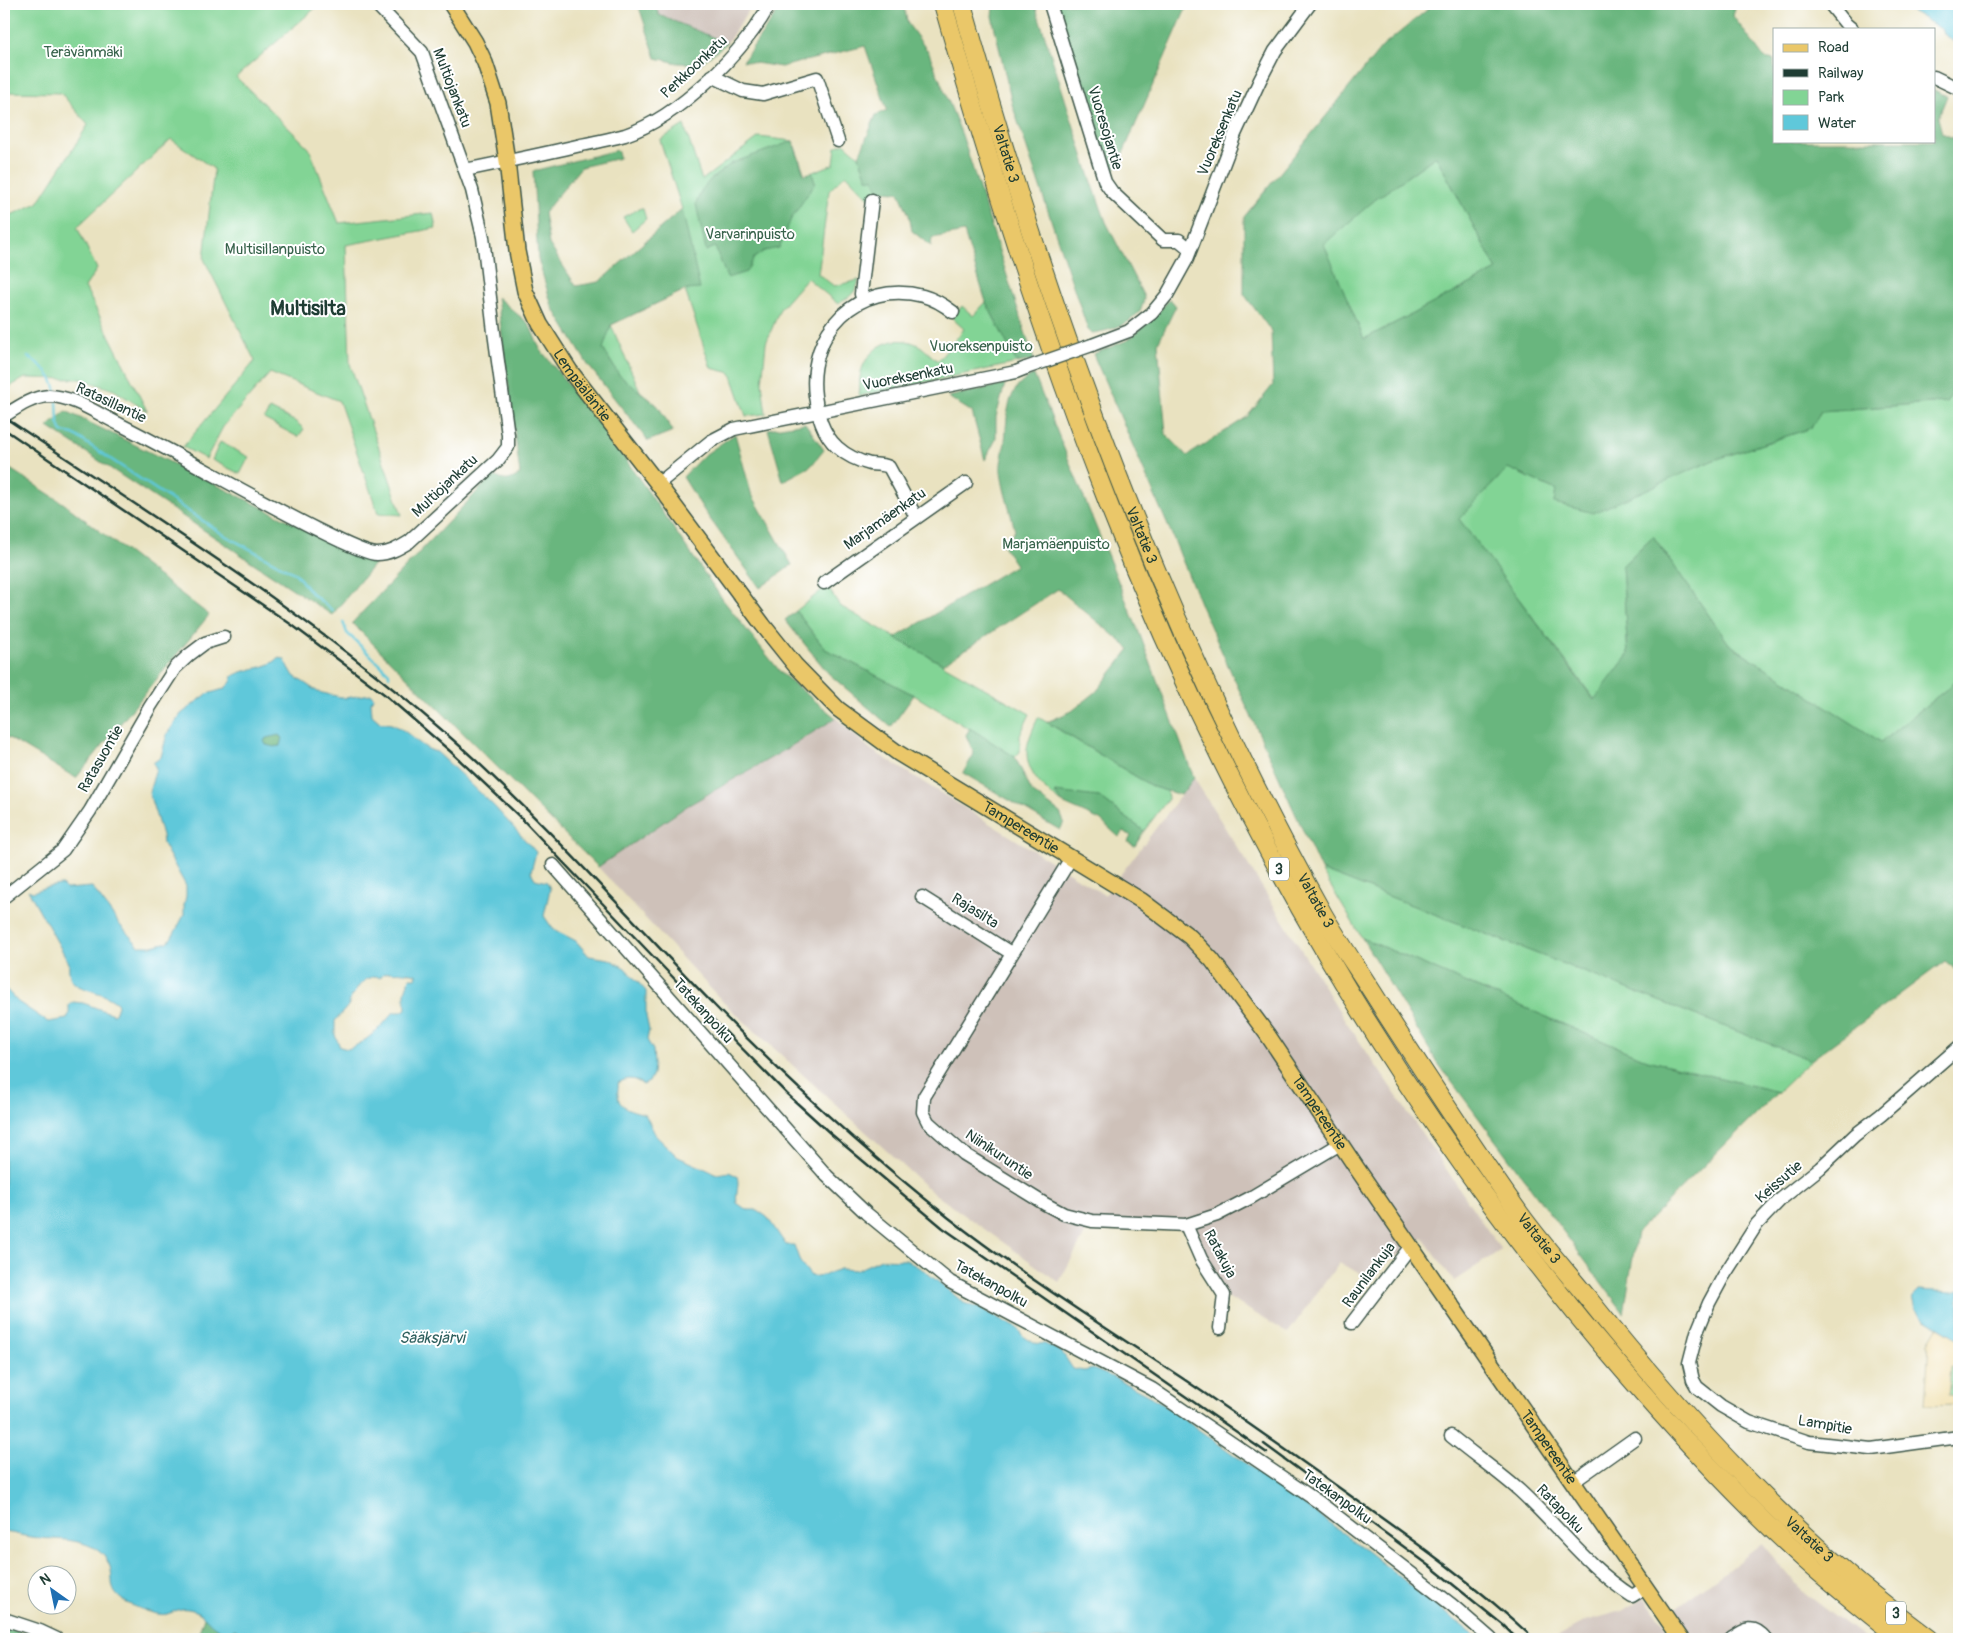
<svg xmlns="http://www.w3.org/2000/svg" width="1963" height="1643" viewBox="0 0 1963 1643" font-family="Pangolin,sans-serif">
<rect width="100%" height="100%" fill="#fff"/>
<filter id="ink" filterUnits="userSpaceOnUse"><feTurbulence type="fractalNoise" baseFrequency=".02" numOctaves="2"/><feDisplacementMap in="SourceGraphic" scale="10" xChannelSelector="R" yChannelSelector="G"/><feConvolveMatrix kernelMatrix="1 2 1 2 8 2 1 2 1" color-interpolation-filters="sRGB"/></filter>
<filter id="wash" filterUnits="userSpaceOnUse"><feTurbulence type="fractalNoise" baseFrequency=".0096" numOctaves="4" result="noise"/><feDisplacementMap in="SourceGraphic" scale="20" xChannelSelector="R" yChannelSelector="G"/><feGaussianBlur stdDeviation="1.12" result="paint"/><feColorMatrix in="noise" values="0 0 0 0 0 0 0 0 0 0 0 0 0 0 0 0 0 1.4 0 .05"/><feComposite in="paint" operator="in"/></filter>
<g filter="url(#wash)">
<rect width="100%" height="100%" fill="#e9e2c0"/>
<!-- industrial -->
<g fill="#cec1b9">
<path d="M655,4H753L727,43L659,15Z"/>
<path d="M836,718L870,749L1105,895L1194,778L1345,1020L1501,1250L1454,1281L1423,1238L1385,1264L1362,1274L1339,1263L1288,1333L1224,1295L1186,1225L1092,1221L1059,1282L932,1192L723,1002L598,867L687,806L783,751Z"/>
<path d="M1762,1544L1804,1593L1864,1639H1694L1674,1610Z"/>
<path d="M1644,1597L1674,1639H1553L1586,1621L1622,1611Z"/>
</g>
<!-- green -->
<g fill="#82d495" stroke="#508864">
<path d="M4,4H320L236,77L309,148L339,223L433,213L436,228L346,245L350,364L402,515L378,513L339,401L270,373L223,427L206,459L183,447L255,361L204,259L214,169L171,139L77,227L97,269L85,287L147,411L114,390L81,379L25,378L4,390V218L38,203L88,125L61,93L4,92Z"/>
<path d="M684,125L702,180L759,137L793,141L805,175L834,164L836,147L844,143L859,156L867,178L874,179L879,191L869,198L846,174L829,191L818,274L834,286L859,280C856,294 849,297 838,304L807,278L780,309L766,343L762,383L766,414L746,416L731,373L711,368L685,290L611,325L640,391L658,406L645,418L571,296L599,283L682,209L660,140Z"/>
<path d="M1436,156L1497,270L1364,339L1323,243L1376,199Z"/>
<path d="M641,208L643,209L646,219L632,231L623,217Z"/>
<path d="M986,302L1017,363L859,396C860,388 859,379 861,372C868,346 896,332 920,346C926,350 932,357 938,361L964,329L952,318L962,306L973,316Z"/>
<path d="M1959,385V679L1881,742L1729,644L1653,536L1622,566L1628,655L1595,700L1459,519L1508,468L1556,490L1554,503L1714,460L1811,428L1821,411L1946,402Z"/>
<path d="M270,409L296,422L304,429L298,437L264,419Z"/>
<path d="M220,442L249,457L240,474L212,460Z"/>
<path d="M827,586L840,606L1030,714L1020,735V752L1015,757L914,695L825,649L796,611Z"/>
<path d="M1038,717L1153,787L1167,791L1168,799L1144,831L1099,797L1055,793L1062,803C1046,791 1028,776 1027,754C1026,742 1034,728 1038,717Z"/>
<path d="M1321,870L1811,1060L1778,1092L1647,1060L1362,938Z"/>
<path d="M1951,1367H1959V1395H1948Z"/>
</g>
<!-- forest -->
<g fill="#69b67e" stroke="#447a59" fill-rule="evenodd">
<path d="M638,4H655L659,15L727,43L700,64L678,63L656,58Z"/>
<path d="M783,4H903L908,24L929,53L962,135L1034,360L1017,363L986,302L964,232L932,238L931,246L912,231L909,215L899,192L879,191L874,179L867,178L859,156L876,115L887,110L865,46L781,67L743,61Z"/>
<path d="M1001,4L1035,5L1089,174L1106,222L1144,297C1144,321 1111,331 1092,333L1088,330L1012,104L992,16L993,8Z"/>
<path d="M1055,4H1188L1121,158L1115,169L1108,176Z"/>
<path d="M1434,4H1736L1733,16L1764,58L1774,60V141H1934V90L1947,96L1938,118L1942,133L1959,141V385L1946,402L1821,411L1811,428L1714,460L1593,513L1554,503L1556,490L1508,468L1459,519L1594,700L1628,655L1622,566L1653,536L1729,644L1881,742L1959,679V972L1945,961L1811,1060L1321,870L1202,608L1172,535L1093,354L1128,340L1151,320L1170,299L1176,306L1158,343L1166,434L1187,456L1247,417L1273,385L1271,331L1244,294V217L1382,47ZM1436,156L1497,270L1364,339L1324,244L1376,199Z"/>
<path d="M793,141L804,175L812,172L815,183L791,219L779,248L764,251L754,258L746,272L727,278L715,247L706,251L696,204L701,191L710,180L732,163Z"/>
<path d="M617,150L620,158L581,167L544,213L549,244L576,286L599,282L682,209L700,289L685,290L611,325L603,349L619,375L658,406L673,431L648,441L588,365L552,306L538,259L533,171Z"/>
<path d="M497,297L529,324L540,349L615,444L723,600L782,674L836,718L783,751L687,806L598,867L352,623L493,475C504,482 509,482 520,474Z"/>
<path d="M1034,375L1140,635L1194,778L1181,795L1153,787L1047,722L1072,711L1096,692L1130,649L1058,589L943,664L895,638L1016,565L1002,544L1015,531C1011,512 1003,491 1001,471C1000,461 1004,451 1005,441C1008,413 1005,388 1034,375Z"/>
<path d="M1005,384L996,417V439L985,460L972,412L948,397Z"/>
<path d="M66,411L375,563L332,615L48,427Z"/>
<path d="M805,423L824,450L811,466L783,481L768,429Z"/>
<path d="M735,434L751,493L792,565L760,588L705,512L683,477L703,456Z"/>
<path d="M4,465L63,503L209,615L76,778L7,737L4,741Z"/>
<path d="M796,611L825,649L914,695L891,727L829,674L785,620Z"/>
<path d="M970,728L1015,757L1032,792L1060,813L1064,822L1060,830L963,773L974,754L966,735Z"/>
<path d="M278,735L282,738L280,746L272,747L265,744L264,741L266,738Z"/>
<path d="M1055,792L1099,797L1144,831L1135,846L1128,842L1131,836L1124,831L1119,837L1100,820L1062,803Z"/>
<path d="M1362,938L1647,1060L1778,1092L1637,1232L1624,1313L1437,1062Z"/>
<path d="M204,1617L218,1629H234L237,1630L238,1635L250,1636L249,1639H197Z"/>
<path d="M4,1626L41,1639H4Z"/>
</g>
<!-- sand -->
<path fill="#eeda9e" stroke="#868c69" d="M1938,1327L1959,1339V1367H1951L1948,1394L1958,1395L1957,1404L1925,1405L1929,1342Z"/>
<!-- water -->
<g fill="#5fc8da" stroke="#3f8287" fill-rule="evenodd">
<path d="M1889,4H1959V46L1946,36L1941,29L1915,13L1908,10L1897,9Z"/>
<path d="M279,658L284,659L294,676L318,692L345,698L371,694L374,697L371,702L372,715L381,723C404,721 416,748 437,752L493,805L536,852L531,872L535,879L547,882L550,889L544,916L553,929L576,941L589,956L609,959L625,968L646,991V1016L649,1030L647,1040L653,1050L654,1064L653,1074L649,1082L643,1085C634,1078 629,1077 618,1083C619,1087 617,1091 618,1095C618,1109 635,1111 645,1114L656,1136L678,1157L717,1174L729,1172L737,1176C740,1186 735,1193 737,1203L747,1210H757L767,1217L786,1245H794L800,1262L811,1276L817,1277L840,1269L857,1270L881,1259L906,1260L925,1271L964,1303L979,1308L1017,1328L1023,1336L1034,1343L1045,1344L1062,1352L1073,1369L1084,1371L1093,1369L1117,1379L1157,1400L1349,1537L1479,1639H252L250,1636L238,1635L237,1630L234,1629L231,1633C227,1632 221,1631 217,1628C209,1624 205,1615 196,1611C181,1606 180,1610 167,1614C158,1617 136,1607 127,1603C105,1590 116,1581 109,1564C97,1538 62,1540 38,1538C26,1537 15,1533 4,1532V987L18,1002L48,1022L67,1019L69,1014V1005L73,1002L83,1003L113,1014L115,1013L118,1006L117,1003C110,998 103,994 95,992C79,986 67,986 69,963L28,890L33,892C39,889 56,885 62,885L66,889L92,887L120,925L139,946H153L168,942L174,934L184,915V905L186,896V886L163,844L162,835L149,793L156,768L153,763L161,757L167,734L181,714L207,694L224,689L231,682L233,676C248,667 266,670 279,658ZM279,735L282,738L280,746L274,747L266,745L264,741L266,738ZM389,972C399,974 408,970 417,975L416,978H410C403,994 405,992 406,1009L401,1012H394C381,1027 367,1042 348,1049L340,1047L335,1035V1021L348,1006L351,998L359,986L367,979L376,976L380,978L383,974Z"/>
<path d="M1919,1290L1953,1292L1959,1290V1339L1924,1318L1915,1309L1912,1297Z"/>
</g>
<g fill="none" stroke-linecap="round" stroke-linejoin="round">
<!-- stream -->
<g stroke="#5fc8da" stroke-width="2.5">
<path d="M28,357C41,364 54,377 56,392"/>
<path d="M57,402L58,422L62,432L73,434L224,535L296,574L311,593L333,611"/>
<path d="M343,622L347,633L389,673V676"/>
<path d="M241,1639L242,1634"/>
</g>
</g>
</g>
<g filter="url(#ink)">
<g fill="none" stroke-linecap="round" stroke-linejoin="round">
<defs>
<g id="minor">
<path d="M1050,4L1105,182L1112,192L1163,240H1179L1190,249"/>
<path d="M1830,4L1846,24L1852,29"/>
<path d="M712,76L743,91L763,94L817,78L838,141"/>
<path d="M1934,77L1959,89"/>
<path d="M465,170C504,162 543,154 581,145C596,142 611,139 625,135C679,117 743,53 770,4"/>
<path d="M863,300L861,294L872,200"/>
<path d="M1092,345L1129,331L1152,313L1167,295L1187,259L1235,134L1260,80L1275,51L1310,4"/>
<path d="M4,416C18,407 32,397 49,396C73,396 98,414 119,424C186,458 250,496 318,530C330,536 365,554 377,554C389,554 399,548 409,542L498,460L508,447V435L494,332L483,237L472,190L422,52L376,4"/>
<path d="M658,484L711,441L734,429L1016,372L1026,368"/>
<path d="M916,517L889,467C883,464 877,465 870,464C858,461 846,455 837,447C822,433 818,415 815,396C807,332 858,279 923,296C934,299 944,305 953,312"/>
<path d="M824,583L966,483"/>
<path d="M1071,858L924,1097L923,1112L928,1122L964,1154L1045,1204L1064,1214L1092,1221L1186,1225L1217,1215L1250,1198L1340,1144"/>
<path d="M553,865L827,1176L866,1213L950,1282L1152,1389L1320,1503L1452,1605L1491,1639"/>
<path d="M4,897L63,850L90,811L150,707L175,668L189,655L205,643L224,637"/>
<path d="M922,897L1011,953"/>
<path d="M1959,1047L1881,1115L1855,1135L1820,1168L1781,1199L1757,1224L1723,1277L1709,1303L1697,1332L1689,1363L1693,1380L1697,1387L1721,1406L1749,1422L1809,1442L1871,1449L1959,1437"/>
<path d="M1186,1225L1201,1259L1224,1295L1220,1328"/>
<path d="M1352,1323L1411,1246"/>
<path d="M1451,1436C1474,1455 1499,1472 1520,1491C1559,1527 1587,1567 1632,1596L1645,1588"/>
<path d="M1573,1482L1635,1438"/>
<path d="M4,1619L40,1631L57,1639"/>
<path d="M1731,1639C1746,1629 1753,1623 1766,1639"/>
</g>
<g id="major">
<path id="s1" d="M451,4L475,42L485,63L498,103L507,161L517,251L525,291L540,324L570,371L658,484L763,625L795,665L838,709L898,753L1142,901L1190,937L1212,960L1267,1034L1356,1167L1681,1639"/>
</g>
<g id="highway">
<path d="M943,4C991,171 1043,338 1107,500C1230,816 1402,1113 1623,1370C1680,1436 1740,1501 1804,1559C1835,1587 1868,1613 1901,1639"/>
<path id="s2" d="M962,4C1050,319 1163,627 1323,914C1342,947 1365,979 1385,1012C1429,1080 1473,1148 1520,1214C1541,1243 1565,1270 1587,1297C1688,1423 1799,1544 1930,1639"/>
</g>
</defs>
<!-- minor casing -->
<use href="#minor" stroke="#3d5649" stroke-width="15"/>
<!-- major casing -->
<use href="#major" stroke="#3d5649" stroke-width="18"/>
<!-- highway casing -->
<use href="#highway" stroke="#3d5649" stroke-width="20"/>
<!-- minor -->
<use href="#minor" stroke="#fff" stroke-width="12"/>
<!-- major -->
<use href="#major" stroke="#eac769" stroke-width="15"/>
<!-- highway -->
<use href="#highway" stroke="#eac769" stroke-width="18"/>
<!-- rail -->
<g stroke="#1f3d34" stroke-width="2.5">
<path d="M4,417C159,521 320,620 460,746C550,827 630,919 715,1006C789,1082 867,1153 949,1218C1025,1277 1106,1328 1185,1380C1243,1419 1299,1459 1355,1499C1417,1543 1479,1587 1534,1639"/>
<path d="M4,429L292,625L384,694L451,752L522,819L707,1013L787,1094L831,1134L943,1228L1267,1453"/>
<path d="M1264,1444L1430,1566L1503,1625L1517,1639"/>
</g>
<defs>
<path id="minor-bridge" d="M1026,368L1092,345"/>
</defs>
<!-- minor-bridge casing -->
<use href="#minor-bridge" stroke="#3d5649" stroke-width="15" stroke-linecap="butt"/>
<!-- minor-bridge -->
<use href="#minor-bridge" stroke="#fff" stroke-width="12"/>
</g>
</g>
<g text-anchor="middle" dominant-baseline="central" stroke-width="4" stroke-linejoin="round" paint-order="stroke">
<!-- shield labels -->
<g fill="#fff" stroke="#627771" stroke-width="1">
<rect x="1269" y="857.5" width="20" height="23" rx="4"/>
<rect x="1886" y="1601.5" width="20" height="23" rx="4"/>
</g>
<g font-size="14" font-weight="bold" fill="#1f3d34">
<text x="1279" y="869">3</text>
<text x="1896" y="1613">3</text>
</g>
<!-- park labels -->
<g font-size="15" fill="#38634c" stroke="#fff">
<text x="83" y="52">Terävänmäki</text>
<text x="750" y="234">Varvarinpuisto</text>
<text x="275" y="249">Multisillanpuisto</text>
<text x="981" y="346">Vuoreksenpuisto</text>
<text x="1056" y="544">Marjamäenpuisto</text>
</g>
<!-- street labels -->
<g font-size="15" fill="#1f3d34" stroke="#fff">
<text transform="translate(694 67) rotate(-43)">Perkkoonkatu</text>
<text transform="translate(452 88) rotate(69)">Multiojankatu</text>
<text transform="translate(1105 128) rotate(73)">Vuoresojantie</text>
<text transform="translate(1220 133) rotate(-67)">Vuoreksenkatu</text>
<text stroke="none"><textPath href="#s2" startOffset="156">Valtatie 3</textPath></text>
<text transform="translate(908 377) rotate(-11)">Vuoreksenkatu</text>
<text stroke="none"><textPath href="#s1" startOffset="411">Lempääläntie</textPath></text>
<text transform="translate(111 403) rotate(25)">Ratasillantie</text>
<text transform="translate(445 486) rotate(-43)">Multiojankatu</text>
<text transform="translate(885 519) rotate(-35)">Marjamäenkatu</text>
<text stroke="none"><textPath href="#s2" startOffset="561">Valtatie 3</textPath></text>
<text transform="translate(101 759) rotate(-60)">Ratasuontie</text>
<text stroke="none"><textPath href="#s1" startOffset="1042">Tampereentie</textPath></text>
<text stroke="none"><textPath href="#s2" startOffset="966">Valtatie 3</textPath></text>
<text transform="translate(975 911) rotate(32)">Rajasilta</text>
<text transform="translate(703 1011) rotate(48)">Tatekanpolku</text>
<text stroke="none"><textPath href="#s1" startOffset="1462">Tampereentie</textPath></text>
<text transform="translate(999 1155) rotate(34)">Niinikuruntie</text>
<text transform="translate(1779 1182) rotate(-41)">Keissutie</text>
<text stroke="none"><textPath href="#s2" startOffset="1371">Valtatie 3</textPath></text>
<text transform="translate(1220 1254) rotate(62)">Ratakuja</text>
<text transform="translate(1369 1275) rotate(-53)">Raunilankuja</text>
<text transform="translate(991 1284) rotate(29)">Tatekanpolku</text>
<text transform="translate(1825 1425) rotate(10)">Lampitie</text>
<text stroke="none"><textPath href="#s1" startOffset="1868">Tampereentie</textPath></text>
<text transform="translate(1337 1497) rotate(36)">Tatekanpolku</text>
<text transform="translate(1560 1509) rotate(46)">Ratapolku</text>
<text stroke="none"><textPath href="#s2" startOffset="1776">Valtatie 3</textPath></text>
</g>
<!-- water labels -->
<g font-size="16" font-style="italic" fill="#2f605e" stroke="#fff">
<text x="432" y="1338">Sääksjärvi</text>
</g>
<!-- district labels -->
<g font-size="20" font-weight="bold" fill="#1f3d34" stroke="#fff">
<text x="308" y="308">Multisilta</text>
</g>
</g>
<!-- margin -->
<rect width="1963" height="1643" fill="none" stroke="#fff" stroke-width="20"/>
<!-- legend -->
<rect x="1773" y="28" width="162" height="115" fill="#ffffff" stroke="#a5b1ae"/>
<rect x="1783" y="44" width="25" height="8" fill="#eac769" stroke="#a5b1ae"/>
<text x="1818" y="52" font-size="15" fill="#1f3d34">Road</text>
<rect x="1783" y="69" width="25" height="8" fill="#1f3d34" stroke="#a5b1ae"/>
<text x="1818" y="78" font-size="15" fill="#1f3d34">Railway</text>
<rect x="1783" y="90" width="25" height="15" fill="#82d495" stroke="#a5b1ae"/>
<text x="1818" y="102" font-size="15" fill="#1f3d34">Park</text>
<rect x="1783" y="115" width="25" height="15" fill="#5fc8da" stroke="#a5b1ae"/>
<text x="1818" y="128" font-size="15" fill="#1f3d34">Water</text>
<!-- north arrow -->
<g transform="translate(52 1590) rotate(327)"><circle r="24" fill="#ffffff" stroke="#a5b1ae"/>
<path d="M0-4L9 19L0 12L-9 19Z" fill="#1f6fb2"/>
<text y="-8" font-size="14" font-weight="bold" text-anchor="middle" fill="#1f3d34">N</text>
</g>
</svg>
